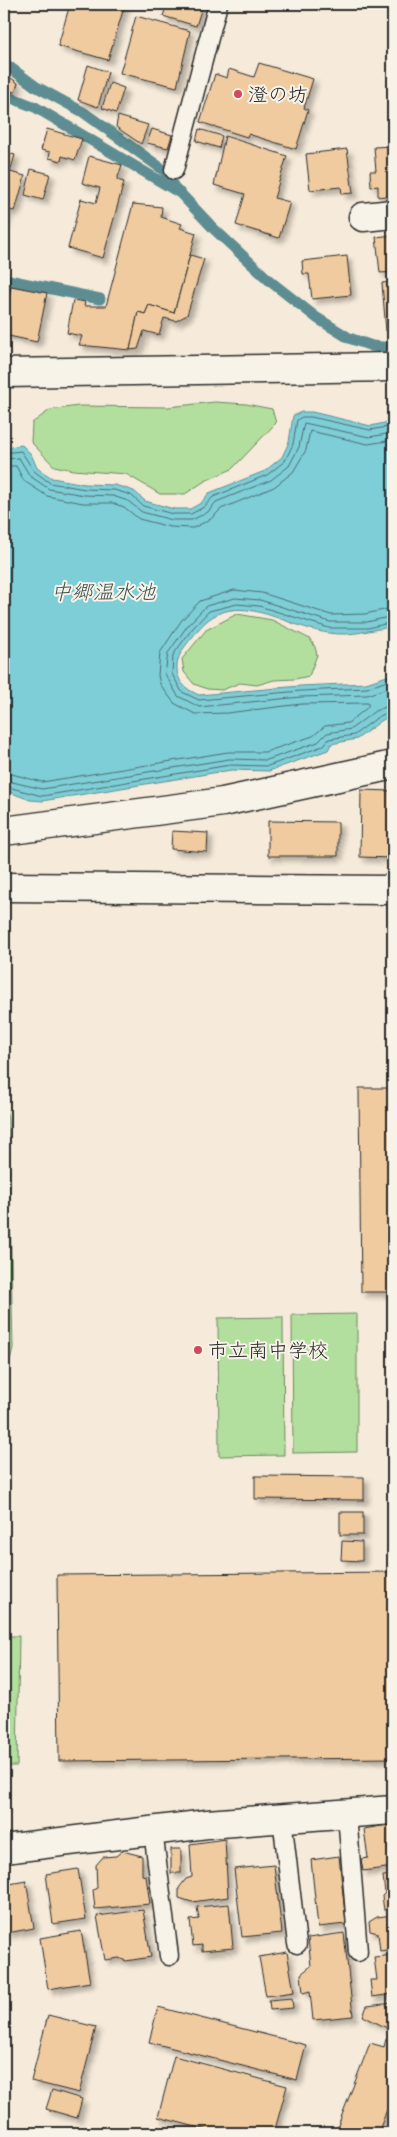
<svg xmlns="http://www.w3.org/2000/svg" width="397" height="2137" viewBox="0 0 397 2137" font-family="Caveat,'Klee One',sans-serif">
<defs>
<filter id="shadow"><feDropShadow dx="4.5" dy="4.5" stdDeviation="2.5" flood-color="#0004"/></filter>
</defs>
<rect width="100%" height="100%" fill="#f6ebda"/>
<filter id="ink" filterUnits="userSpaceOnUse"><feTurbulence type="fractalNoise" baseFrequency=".02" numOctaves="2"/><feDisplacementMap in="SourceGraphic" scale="10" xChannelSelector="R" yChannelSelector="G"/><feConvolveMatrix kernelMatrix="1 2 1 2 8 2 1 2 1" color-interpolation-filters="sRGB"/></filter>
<g filter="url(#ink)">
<!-- green -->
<g fill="#b2df9d" stroke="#6e8564">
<path d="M215,402L246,404L272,409L276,423L232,469L205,481L185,494H160L126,474L73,470L54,466L31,442L32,423L50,410L78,406L168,407Z"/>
<path d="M237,614L272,620L310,639L315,647L317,655L309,676L295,679L274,680L257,685L240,683L222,690L207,689L194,684L184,672L182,659L206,630Z"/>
<path d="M4,1098L8,1120L13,1348L4,1385Z"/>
<path d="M357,1314V1452L293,1453L292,1315Z"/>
<path d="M283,1317L284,1455L219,1456L218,1318Z"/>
<path d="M4,1636H19L17,1766H4Z"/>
</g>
<!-- water -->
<path fill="#7eced7" stroke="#5d8d92" d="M301,412H312L371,426L393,421V627C371,629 352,637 329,633C281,627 232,582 194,635C187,644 178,653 177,665C176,681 185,689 199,695L300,686L366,683L393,674V714L381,721L357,739L331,744L328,750L269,771L231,770L42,801L30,800L4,790V448L22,445L31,454L37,468L52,478L85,484L115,485L134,491L145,501L174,509H190L201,503L209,493L265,471L282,457L289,442L293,416Z"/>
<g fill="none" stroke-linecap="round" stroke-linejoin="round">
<!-- shore -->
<g stroke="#4c6c70" stroke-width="1">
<path d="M4,453L21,451L34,471L50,483L85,489L114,490L131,495L143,506L173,514H191L204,507L213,497L267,475L285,461L293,444L297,420L302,417H311L370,430L393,426"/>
<path d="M4,459L19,458L30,476L49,489L84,495L113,496L128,501L142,512L172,520H192L208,512L216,502L271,480L289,466L299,447L304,423L369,437L393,433"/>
<path d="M4,466H16L24,481L47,496L83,503H112L124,507L139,519L170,527L193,528L211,519L221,509L274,487L293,472L306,450L310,431L368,444L393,440"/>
<path d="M393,616L367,622H330L260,600L235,598L206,606L188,625L168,653L165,674L178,696L199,707L301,697L367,695L393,686"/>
<path d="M393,622L368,628H329L259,606L237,604L209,611L192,629L173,655L172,674L182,692L199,700L301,691L367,688L393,679"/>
<path d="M4,772L42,782L228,752H265L313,736L325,726L348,723L368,707V703L302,704L227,713L195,714L174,703L160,684L158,675L160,653L181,621L200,601L234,590L262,593L331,615L365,614L393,608"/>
<path d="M4,780L42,789L229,759L267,760L318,742L327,733L351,729L375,711L393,704"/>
<path d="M4,786L42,796L230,765L268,766L323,746L329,739L354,735L378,717L393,710"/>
</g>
<!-- stream -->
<g stroke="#5d8d92" stroke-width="11">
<path d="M4,63L35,86L83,112L165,171L175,189"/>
<path d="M4,95L35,107L180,193L214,229L271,282L317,318L349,338L372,346L393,348"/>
<path d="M4,279L100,299"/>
</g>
</g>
<!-- building -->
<g fill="#f0cba0" stroke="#2b2b2b" filter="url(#shadow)">
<path d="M70,4H125L108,60L58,46Z"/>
<path d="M167,4H203L196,26L163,16Z"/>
<path d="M136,16L190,31L177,87L120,73Z"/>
<path d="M259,63L313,79L304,108L308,110L296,149L248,134L247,137L200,122L215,74L227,78L229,69L254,77Z"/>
<path d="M88,65L108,72L98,107L78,100Z"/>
<path d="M4,73L18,83L15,92L4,89Z"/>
<path d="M110,83L124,88L116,113L102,108Z"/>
<path d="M118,116L148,125L141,144L116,127Z"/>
<path d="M47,129L82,139L75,160L62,156L61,161L49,158L50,152L41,150Z"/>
<path d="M152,129L172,135L168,148L147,143Z"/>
<path d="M199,129L222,136L219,148L196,141Z"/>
<path d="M225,136L287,156L274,198L290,202L279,238L236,225L245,194L214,185Z"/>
<path d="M393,146V195L378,197V186L371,187L370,171H376L374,147Z"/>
<path d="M347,149L353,193L342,194L341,187L310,190L306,154Z"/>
<path d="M4,152L15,155L10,172L25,176L15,211L8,210L4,225Z"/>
<path d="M89,156L122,165L117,180L124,182L103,258L68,248L81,199L96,203L100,188L82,183Z"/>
<path d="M31,169L50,174L43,200L25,195Z"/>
<path d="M133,204L162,207L161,217L182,224L180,228L196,233L174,313L149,305L145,314L138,312L130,350L79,345L82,336L67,333L73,300L85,302L84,306H106Z"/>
<path d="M393,235V272L380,273L376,237Z"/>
<path d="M190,255L204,259L187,315L176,321L164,318L159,335L144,331L138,349L130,350L138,312L145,314L149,305L174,313Z"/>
<path d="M347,256L351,295L312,299L309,274H303L302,261Z"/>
<path d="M393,282V330L386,331L382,283Z"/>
<path d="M11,286L47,293L37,342L4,335V323Z"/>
<path d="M361,790L393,791V858L360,857Z"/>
<path d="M268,821L338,822V856H268Z"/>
<path d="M172,831L208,833L207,852L171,849Z"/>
<path d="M359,1088H393V1292H361Z"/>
<path d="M255,1476L364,1477V1500L255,1499Z"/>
<rect x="340" y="1512" width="23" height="23"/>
<path d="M342,1541L362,1542V1561L341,1560Z"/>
<path d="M393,1572V1758L59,1761L57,1575Z"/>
<path d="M393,1824V1867L363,1871L361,1859L368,1858L364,1829Z"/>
<path d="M225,1839L228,1897L192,1902L179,1898V1888L186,1879L192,1877L190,1844Z"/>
<rect x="171" y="1849" width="10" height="24"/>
<path d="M122,1851L142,1856V1875L146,1876L150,1904L95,1909L93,1890L97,1888L96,1865L103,1857L116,1856Z"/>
<path d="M339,1856L346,1924L318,1927L311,1860Z"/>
<path d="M274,1865L282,1933L242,1937L234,1869Z"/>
<path d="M78,1869L86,1919L53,1924L46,1874Z"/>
<path d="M393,1875V1909L384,1910L382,1896L385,1893L383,1876Z"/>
<path d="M26,1881L34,1928L7,1933L4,1915V1885Z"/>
<path d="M229,1904L233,1948L202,1951V1945L193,1946L190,1920L199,1919L197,1907Z"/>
<path d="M143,1910L151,1957L126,1961L119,1958L105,1960L97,1916Z"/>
<path d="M393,1915V1949L380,1951L378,1933L370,1931L369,1922L377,1917Z"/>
<path d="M81,1931L90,1982L48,1989L40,1938Z"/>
<path d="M344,1933L353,2016L313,2020L310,1991L303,1993L301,1974L311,1966L308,1938Z"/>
<path d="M287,1952L294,1992L266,1996L259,1957Z"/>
<path d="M393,1955V1994L372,1997L370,1980H377L374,1957Z"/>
<path d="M292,1998L293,2008L270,2010L269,2000Z"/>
<path d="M393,2003V2031L363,2016L367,2006Z"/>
<path d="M158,2007L306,2045L297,2080L149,2042Z"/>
<path d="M48,2015L96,2027L79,2093L31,2081Z"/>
<path d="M386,2039L393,2042V2094L378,2133H335L370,2043L384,2047Z"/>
<path d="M174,2056L287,2086L274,2133H219L158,2117Z"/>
<path d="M52,2090L82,2099L77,2118L46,2109Z"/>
</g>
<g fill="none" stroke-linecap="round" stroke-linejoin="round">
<defs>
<g id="lane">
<path d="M174,170L218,4"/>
<path d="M347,1814L358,1952"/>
<path d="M282,1818L297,1944"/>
<path d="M153,1831L169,1956"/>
</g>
<g id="street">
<path d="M363,217L393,214"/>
<path d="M4,373L393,367"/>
<path d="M4,831L223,802L393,765"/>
<path d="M4,1849L207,1824L393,1810"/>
</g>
<path id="secondary" d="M4,887L393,890"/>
</defs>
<!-- lane casing -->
<use href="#lane" stroke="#2b2b2b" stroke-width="21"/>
<!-- street casing -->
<use href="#street" stroke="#2b2b2b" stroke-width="31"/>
<!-- secondary casing -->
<use href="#secondary" stroke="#2b2b2b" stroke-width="31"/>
<!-- lane -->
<use href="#lane" stroke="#f7f3e8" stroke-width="18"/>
<!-- street -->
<use href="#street" stroke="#f7f3e8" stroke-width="28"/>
<!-- secondary -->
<use href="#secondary" stroke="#f7f3e8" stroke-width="28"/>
</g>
</g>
<!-- markers -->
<g fill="#d1495b" stroke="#f7f3e8" stroke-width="2">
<circle cx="238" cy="94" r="5"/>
<circle cx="198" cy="1350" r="5"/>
</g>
<g text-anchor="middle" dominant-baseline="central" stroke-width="4" stroke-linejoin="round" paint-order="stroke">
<!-- poi labels -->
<g font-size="20" fill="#2b2b2b" stroke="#f7f3e8" text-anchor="start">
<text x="248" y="94">澄の坊</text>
<text x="208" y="1350">市立南中学校</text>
</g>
<!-- water labels -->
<g font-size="21" font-style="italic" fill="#405456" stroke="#f7f3e8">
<text x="103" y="592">中郷温水池</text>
</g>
</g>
<!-- margin -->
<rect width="397" height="2137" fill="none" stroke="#f7f3e8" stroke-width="20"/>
<rect x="10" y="10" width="377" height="2117" fill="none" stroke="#2b2b2b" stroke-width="2" filter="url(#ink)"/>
</svg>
